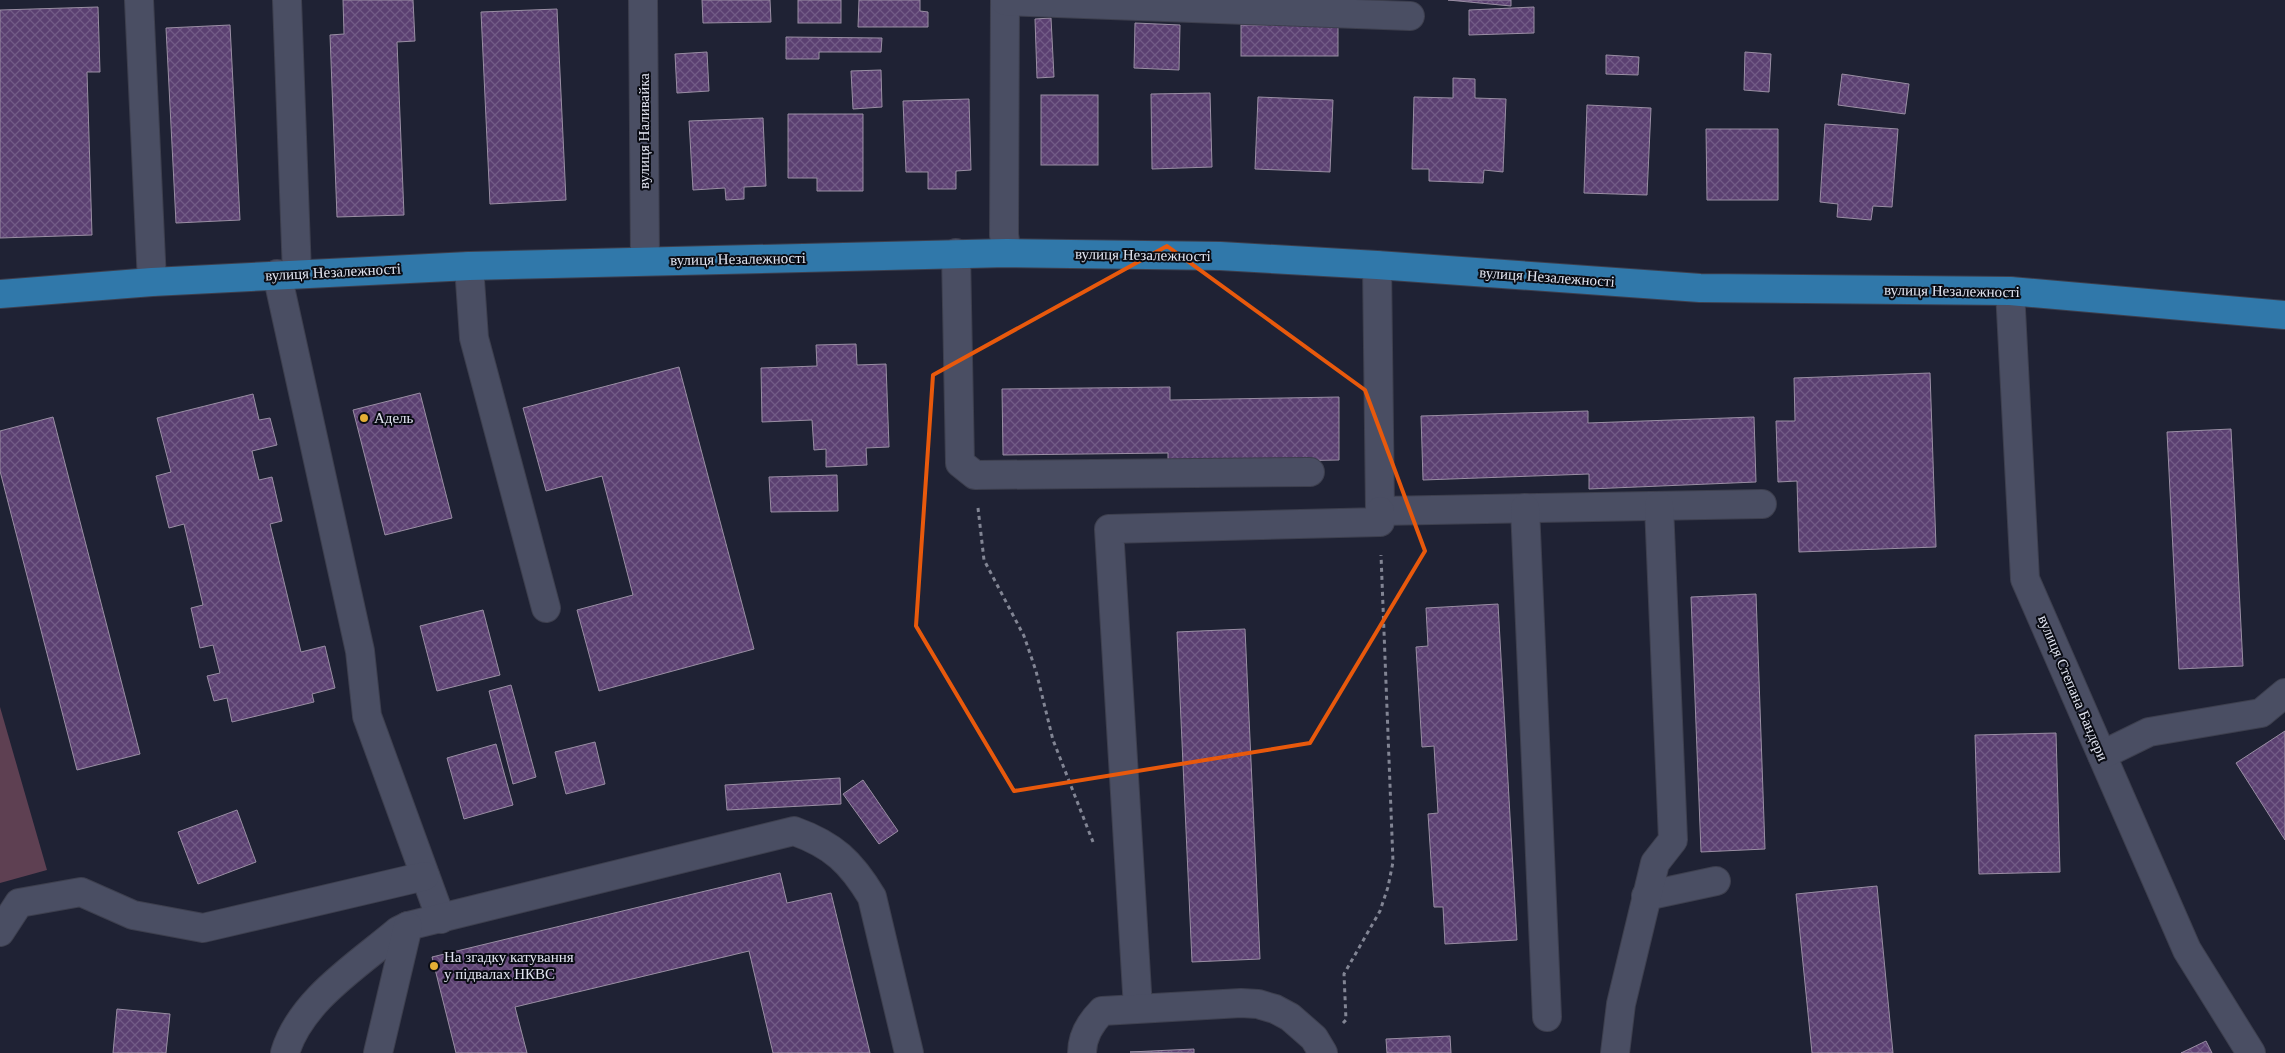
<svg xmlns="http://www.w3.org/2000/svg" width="2285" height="1053" viewBox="0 0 2285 1053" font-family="Georgia,serif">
<defs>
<pattern id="building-cross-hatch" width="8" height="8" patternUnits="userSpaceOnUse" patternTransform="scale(1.25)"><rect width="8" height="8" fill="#5b4071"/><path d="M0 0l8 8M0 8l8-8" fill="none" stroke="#725b86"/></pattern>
</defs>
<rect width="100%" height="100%" fill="#1f2234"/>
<!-- grass -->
<path fill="#5e4052" d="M0,707L47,870L0,883Z"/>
<!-- building -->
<g fill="url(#building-cross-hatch)" stroke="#998ea3">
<path d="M343,0H413L415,41L397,42L404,215L337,217L330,35L344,34Z"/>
<path d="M702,0H770L771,22L703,23Z"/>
<rect x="798" y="0" width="43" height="23"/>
<path d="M859,0H920V11L928,12V27H858Z"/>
<path d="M1448,0H1511V6Z"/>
<path d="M98,7L100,72H87L92,235L0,238V10Z"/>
<path d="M1534,7V33L1469,35V10Z"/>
<path d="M557,9L566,200L490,204L481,12Z"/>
<path d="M1051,18L1054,77L1037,78L1035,19Z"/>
<path d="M1135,23L1180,25L1179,70L1134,68Z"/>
<path d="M230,25L240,220L176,223L166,28Z"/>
<rect x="1241" y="25" width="97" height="31"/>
<path d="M786,37L882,38L881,52H819V59H786Z"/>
<path d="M707,52L709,91L677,93L675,54Z"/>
<path d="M1745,52L1771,54L1769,92L1744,90Z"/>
<path d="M1606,55L1639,57L1638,75L1606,74Z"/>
<path d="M881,70L882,107L853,109L851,71Z"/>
<path d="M1842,74L1909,84L1905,114L1838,105Z"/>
<path d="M1453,78L1475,79V98L1506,99L1503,172L1484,170L1483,183L1429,181V169H1412L1414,97L1453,98Z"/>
<path d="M1210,93L1212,167L1152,169L1151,94Z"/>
<rect x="1041" y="95" width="57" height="70"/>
<path d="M1258,97L1333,100L1330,172L1255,169Z"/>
<path d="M969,99L971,170L956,171V189H928V172H906L903,101Z"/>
<path d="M1587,105L1651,108L1647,195L1584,193Z"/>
<path d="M788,114H863V191H817V178H788Z"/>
<path d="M763,118L766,186L744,187V199L726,200L725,188L693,190L689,121Z"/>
<path d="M1825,124L1898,129L1892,207L1873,206L1871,220L1837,217L1838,204L1820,202Z"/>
<path d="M1706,129H1778V200H1707Z"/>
<path d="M856,344L857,365L886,364L889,447L866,448L867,465L826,467V449L814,450L812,420L762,422L761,368L817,366L816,345Z"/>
<path d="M679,367L754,649L599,691L577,610L633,595L602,476L546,491L523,408Z"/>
<path d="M1930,373L1936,547L1799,552L1797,481L1778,482L1776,421H1795L1794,378Z"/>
<path d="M1170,387V400L1339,397V460L1168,463V453L1003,455L1002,389Z"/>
<path d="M420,393L452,518L385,535L353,410Z"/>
<path d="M253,394L259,420L270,418L277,445L252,451L259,480L272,477L282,521L270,524L301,652L325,646L335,688L312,694L314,702L232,722L227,698L214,701L207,676L220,673L213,645L200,648L191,608L203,605L184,524L169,528L156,476L171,472L157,418Z"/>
<path d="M1588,411V423L1754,417L1756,482L1589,489V474L1423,480L1421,416Z"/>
<path d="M53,417L140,754L77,770L0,471V431Z"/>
<path d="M2231,429L2243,666L2179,669L2167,432Z"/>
<path d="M837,475L838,511L771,512L769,477Z"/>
<path d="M1756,594L1765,849L1701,852L1691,597Z"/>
<path d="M1498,604L1517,940L1445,944L1443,907H1434L1428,814L1438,813L1434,746L1422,747L1416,647L1428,646L1426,608Z"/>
<path d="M483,610L500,675L437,691L420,626Z"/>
<path d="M1245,629L1260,959L1192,962L1177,632Z"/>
<path d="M511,685L536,777L513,784L489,691Z"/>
<path d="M2285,731V840L2236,763Z"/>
<path d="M2056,733L2060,872L1979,874L1975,735Z"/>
<path d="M595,742L605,784L566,794L555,752Z"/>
<path d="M496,744L513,805L464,819L447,758Z"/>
<path d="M840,778L841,804L727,810L725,785Z"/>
<path d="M863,780L898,831L879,844L843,794Z"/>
<path d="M237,810L256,862L198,884L178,832Z"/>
<path d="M780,873L787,903L831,893L870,1053H773L749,951L515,1007L527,1053H456L432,957Z"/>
<path d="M1877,886L1893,1053H1812L1796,894Z"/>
<path d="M117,1009L170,1014L166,1053H113Z"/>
<path d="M1450,1036L1451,1053H1387L1386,1039Z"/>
<path d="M2206,1041L2212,1053H2181Z"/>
<path d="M1194,1049V1053L1130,1052Z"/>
</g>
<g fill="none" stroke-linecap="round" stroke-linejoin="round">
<defs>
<g id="minor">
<path d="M139,0L152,282"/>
<path d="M287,0L297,274"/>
<path d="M643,0L645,261"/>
<path d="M1005,0L1004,235L1007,253"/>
<path d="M1005,1L1410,16"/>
<path d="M956,253L960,463L975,475L1310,472"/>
<path d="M1377,265L1380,511L1762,504"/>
<path d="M469,266L474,338L546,608"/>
<path d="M277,274L360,651L367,716L441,919"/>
<path d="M2010,291L2025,579L2187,950L2251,1053"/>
<path d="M1525,508L1547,1017"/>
<path d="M2102,755L2149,732L2261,713L2285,693"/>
<path d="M1646,896L1716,881"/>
<path d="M0,932L19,903L81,892L133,915L203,928L425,876"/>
<path d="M1138,1008L1109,529L1380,522V511"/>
<path d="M285,1053C300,1001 358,965 398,931L408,926L794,831C833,845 851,862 872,897L909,1053"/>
<path d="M378,1053L408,926"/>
<path d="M1082,1053C1082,1036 1090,1023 1102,1011L1241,1003L1258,1004L1275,1009L1290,1017L1314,1038L1323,1053"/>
<path d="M1615,1053L1621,1004L1655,863L1673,840L1659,506"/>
</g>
<path id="major" d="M0,294L152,282L469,266L1007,253L1220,256L1377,265L1700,288L2010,291L2285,315"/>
</defs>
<!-- minor casing -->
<use href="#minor" stroke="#3d3f4e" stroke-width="30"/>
<!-- major casing -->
<use href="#major" stroke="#3d3f4e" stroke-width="30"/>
<!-- path -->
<g stroke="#828594" stroke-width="3" stroke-dasharray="4 4" stroke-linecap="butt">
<path d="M978,508L984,560L1024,636L1036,671L1053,740L1093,842"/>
<path d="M1343,1023L1346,1020L1344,974L1380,911L1388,887L1393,862L1381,555"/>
</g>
<!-- minor -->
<use href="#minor" stroke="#4a4e63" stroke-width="28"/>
<!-- major -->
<use href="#major" stroke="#3078aa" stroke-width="28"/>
</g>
<!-- marked area -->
<path fill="none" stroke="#e8590c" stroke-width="4" stroke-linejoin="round" d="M1167,246L1365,390L1425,551L1310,743L1014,791L916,626L933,375Z"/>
<!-- markers -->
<g fill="#e4ae35" stroke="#0a0c14" stroke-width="2">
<circle cx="364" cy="418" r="5"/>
<circle cx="434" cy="966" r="5"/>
</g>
<g text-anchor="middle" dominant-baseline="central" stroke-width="4" stroke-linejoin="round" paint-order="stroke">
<!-- street labels -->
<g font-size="15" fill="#e2e5f1" stroke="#0a0c14">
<text transform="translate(644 131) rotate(-90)">вулиця Наливайка</text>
<text transform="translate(1143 255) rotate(1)">вулиця Незалежності</text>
<text transform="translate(738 259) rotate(-1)">вулиця Незалежності</text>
<text transform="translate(333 272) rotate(-3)">вулиця Незалежності</text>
<text transform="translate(1547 277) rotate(4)">вулиця Незалежності</text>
<text transform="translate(1952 291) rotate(1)">вулиця Незалежності</text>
<text transform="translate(2073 688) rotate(67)">вулиця Степана Бандери</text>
</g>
<!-- poi labels -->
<g font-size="15" fill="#e2e5f1" stroke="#0a0c14" text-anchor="start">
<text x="374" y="418">Адель</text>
<text x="444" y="957">На згадку катування<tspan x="444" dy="17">у підвалах НКВС</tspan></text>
</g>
</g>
</svg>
